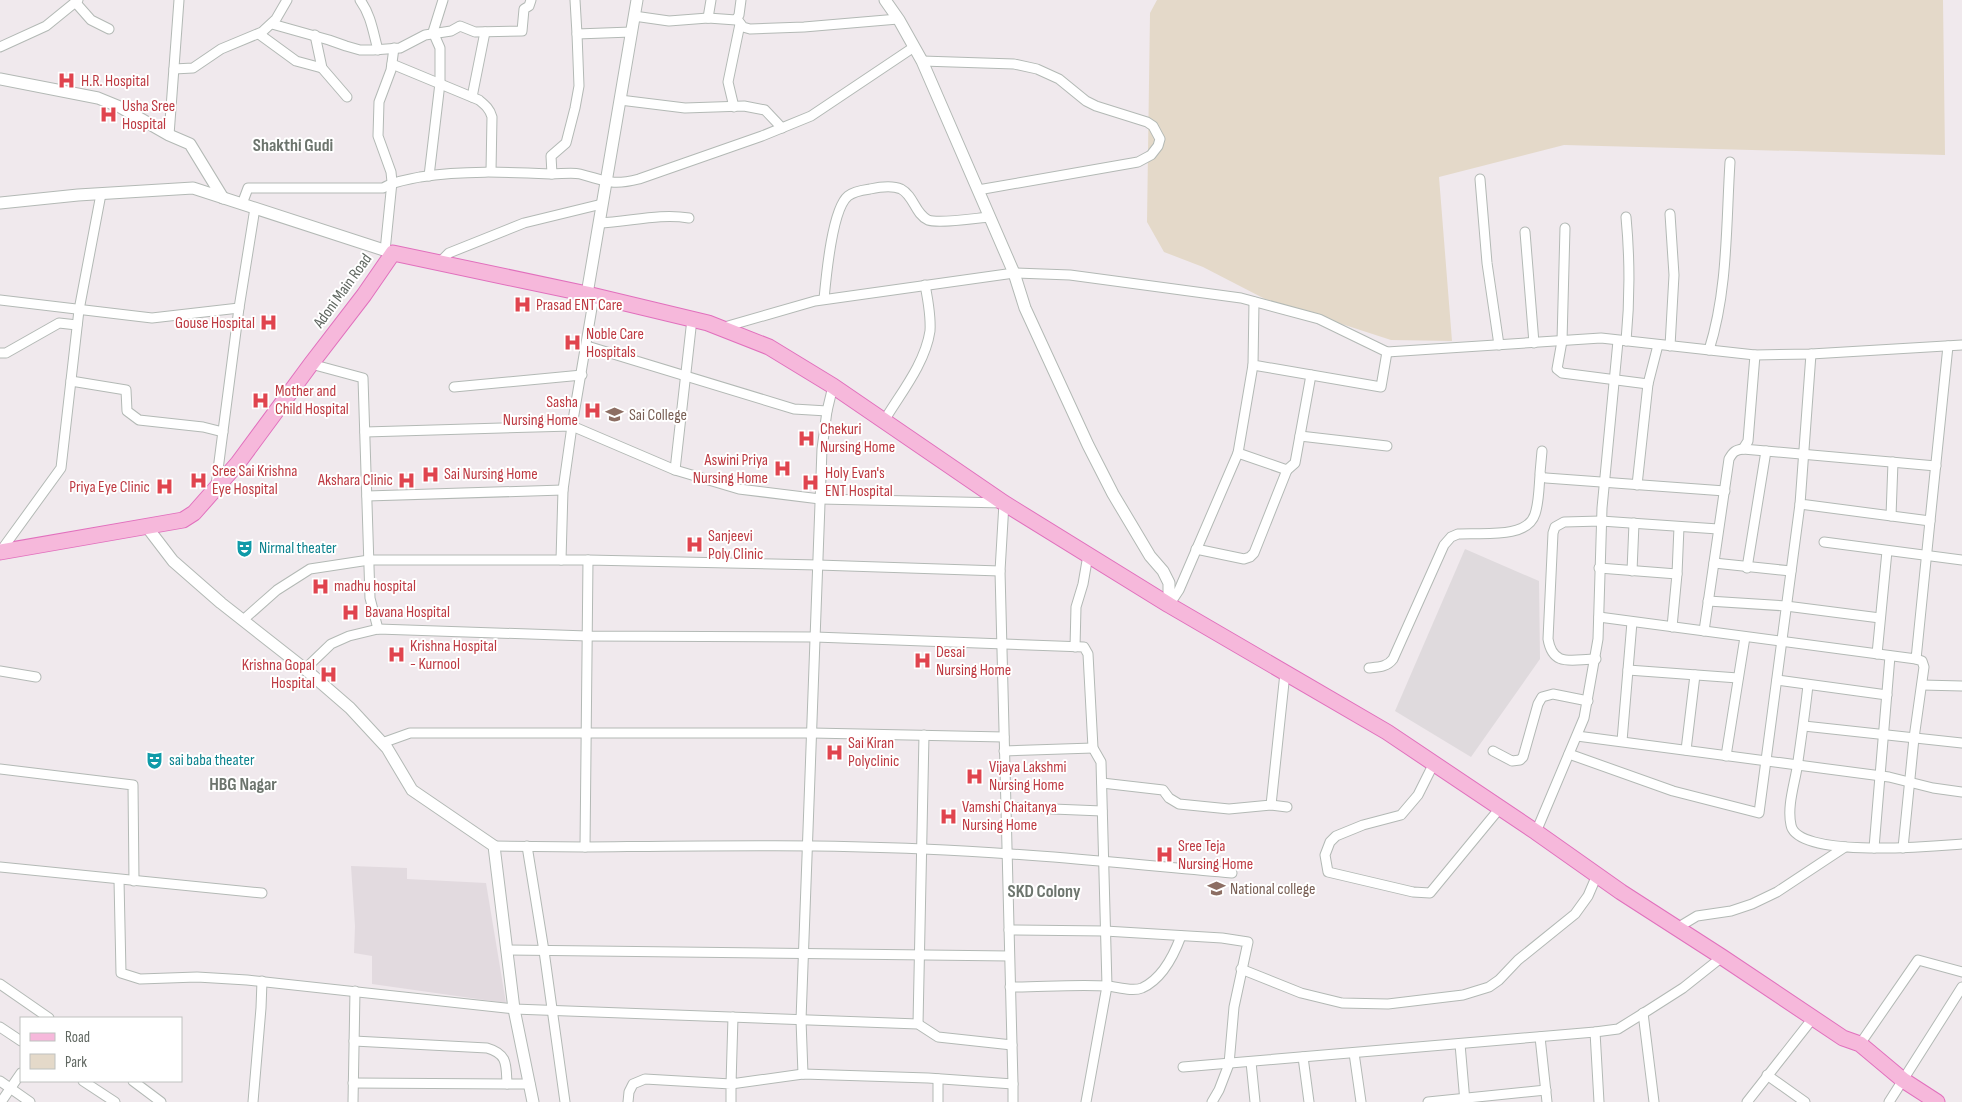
<svg xmlns="http://www.w3.org/2000/svg" width="1962" height="1102" viewBox="0 0 1962 1102" font-family="'Sofia Sans Condensed',sans-serif">
<rect width="100%" height="100%" fill="#f0e9ed"/>
<!-- industrial -->
<path fill="#dfdadd" d="M1465,549L1539,581L1540,659L1471,757L1395,711Z"/>
<!-- education -->
<path fill="#e2dadf" d="M351,866L407,868V879L486,883L506,1003L372,984V956L354,953L355,926Z"/>
<!-- green -->
<path fill="#e4d9c9" d="M1157,0H1943L1945,155L1564,145L1439,177L1452,341L1391,340L1265,299L1203,267L1164,252L1147,222L1150,13Z"/>
<g fill="none" stroke-linecap="round" stroke-linejoin="round">
<defs>
<g id="minor">
<path d="M360,0C371,15 373,32 378,50"/>
<path d="M575,0L577,34L631,32"/>
<path d="M76,3L91,20L109,29"/>
<path d="M634,16L669,21L708,18L736,20L739,15L741,0"/>
<path d="M708,18L711,0"/>
<path d="M737,19L743,27L750,29L804,27L898,19"/>
<path d="M272,24L329,40L346,46L360,50H373L400,48L425,35L451,31L460,26L475,32L522,31L524,9L529,6L531,0"/>
<path d="M259,34L296,61L322,68"/>
<path d="M577,34L579,86L575,108L566,143L551,156L552,174C561,174 572,172 580,174C607,181 611,186 639,179L762,136L811,116L914,47"/>
<path d="M315,35L322,68L347,97"/>
<path d="M0,47L46,26L78,0"/>
<path d="M922,61L1014,64L1037,69L1059,79L1086,101L1096,106L1147,122L1153,126L1160,139L1158,146L1151,155L1138,162L978,190"/>
<path d="M392,64L479,100C485,105 490,109 492,117L491,171"/>
<path d="M174,69L193,68L221,49L262,32L276,19L287,0"/>
<path d="M472,97L485,32"/>
<path d="M620,100L685,108L744,106L765,110L782,128"/>
<path d="M734,107L728,82L740,24"/>
<path d="M169,135L179,0"/>
<path d="M429,176L440,83V48L433,32L443,0"/>
<path d="M1480,179L1487,263L1499,345"/>
<path d="M242,204L248,188H383C394,181 407,180 420,177C464,170 507,172 552,174"/>
<path d="M1670,214L1674,275L1670,346"/>
<path d="M599,223C629,222 659,213 689,218"/>
<path d="M1565,228L1562,341L1557,369L1562,373L1648,384"/>
<path d="M1525,232L1534,343"/>
<path d="M385,251L392,182L391,172L378,136L379,102L391,70L394,48"/>
<path d="M439,263L449,253L524,223L602,204"/>
<path d="M824,299C826,278 832,209 848,196C854,191 863,190 870,189C879,187 892,185 901,189C914,196 915,214 928,220C939,224 977,218 990,217"/>
<path d="M0,300L152,318L239,308"/>
<path d="M1254,302L1253,365L1381,387L1387,352"/>
<path d="M721,328L815,301L1014,273L1070,275L1241,298L1319,319L1387,352L1601,338L1755,355L1811,354L1962,345"/>
<path d="M1626,341C1630,299 1630,259 1626,217"/>
<path d="M587,346L794,409L827,411"/>
<path d="M1709,350C1728,290 1726,225 1730,162"/>
<path d="M0,353H6L59,323L77,325"/>
<path d="M311,364L363,378L370,598L378,629"/>
<path d="M71,381L126,390L127,411L139,420L203,427L223,432"/>
<path d="M454,387L582,375"/>
<path d="M884,421C900,394 925,364 930,331C931,316 928,300 925,285"/>
<path d="M365,432L572,426L563,490L561,560"/>
<path d="M1300,436L1387,446"/>
<path d="M1743,449L1748,441L1755,355"/>
<path d="M1542,451L1540,473L1542,477L1546,478L1725,491"/>
<path d="M1238,453L1253,365"/>
<path d="M675,470L692,319"/>
<path d="M216,485L239,308L255,208"/>
<path d="M1637,485L1648,384L1658,345"/>
<path d="M367,496L563,490"/>
<path d="M1891,516L1893,462"/>
<path d="M1930,521L1948,346"/>
<path d="M1824,542L1962,560"/>
<path d="M1196,549L1244,559L1250,557L1254,553L1287,470"/>
<path d="M0,552L61,468L79,310L101,194"/>
<path d="M1714,563L1791,571"/>
<path d="M1599,568L1677,574L1672,627"/>
<path d="M1747,568L1766,451"/>
<path d="M1000,571L818,565L588,560L585,847C698,846 810,844 923,849C1026,853 1129,864 1232,873"/>
<path d="M1632,571L1634,523"/>
<path d="M1677,574L1679,527"/>
<path d="M1708,601L1786,606L1880,618"/>
<path d="M1169,605L1179,590L1238,453L1287,470L1295,463L1311,375"/>
<path d="M1599,617L1916,659L1930,521L1800,504L1811,354"/>
<path d="M243,620L277,590L310,569L369,560H588"/>
<path d="M1704,631L1729,459C1733,452 1735,450 1743,449L1936,466"/>
<path d="M1075,647L1076,607L1083,584L1088,555"/>
<path d="M1877,654L1887,551"/>
<path d="M1596,659C1572,659 1553,668 1548,639L1553,533L1555,527L1564,522L1601,521L1718,529"/>
<path d="M1369,668C1379,667 1387,667 1393,659L1444,545L1451,537L1458,534C1479,532 1527,540 1535,514C1539,502 1539,487 1540,475"/>
<path d="M305,669L331,644L349,636L378,629L587,636L815,637L1084,647L1088,654L1093,748L1101,762L1107,986L1086,1102"/>
<path d="M1628,670L1738,678"/>
<path d="M0,671L36,677"/>
<path d="M1777,680L1887,695"/>
<path d="M1808,685C1805,713 1801,740 1797,768C1794,786 1787,807 1791,825C1797,859 1935,846 1962,844"/>
<path d="M1922,685L1962,686"/>
<path d="M1804,726L1962,743"/>
<path d="M1577,736L1889,777L1933,788L1962,792"/>
<path d="M1622,741L1632,622"/>
<path d="M382,743L410,733H812L1004,737"/>
<path d="M1686,750L1695,675"/>
<path d="M1004,751L1093,748"/>
<path d="M1493,751L1512,761L1520,760L1523,757L1538,704L1542,697L1553,694L1588,701"/>
<path d="M1569,754L1673,791L1759,813L1800,504"/>
<path d="M1726,756L1745,637"/>
<path d="M1434,763L1418,795L1401,815L1363,825L1336,836L1330,842L1325,855L1328,872L1413,892L1430,893L1500,808"/>
<path d="M0,769L133,785L134,881"/>
<path d="M1102,783L1163,790L1169,798L1179,804L1229,809L1271,805L1285,673"/>
<path d="M1271,805L1287,807"/>
<path d="M1005,807L1102,811"/>
<path d="M1536,832L1584,718L1598,639L1602,508L1618,341"/>
<path d="M494,846L585,847"/>
<path d="M527,846L544,951L565,1102"/>
<path d="M1874,848L1890,656"/>
<path d="M1903,848L1914,738L1924,667L1922,661L1916,659"/>
<path d="M0,867L262,893"/>
<path d="M119,880L121,973L140,979L197,977L247,980L514,1009L918,1024L938,1037L1012,1045L1000,571L1004,503L820,499L739,489L675,470L572,426L594,296"/>
<path d="M1677,928L1697,916L1731,911L1752,904L1777,892L1845,847"/>
<path d="M1009,930L1105,931L1222,938L1248,942L1234,1007L1229,1064L1219,1090L1212,1102"/>
<path d="M507,950L1009,956"/>
<path d="M1241,969L1301,993L1342,1003L1388,1004L1463,995L1489,987L1499,980L1518,960L1575,914L1588,896L1597,875"/>
<path d="M0,984L49,1018"/>
<path d="M1010,987C1042,987 1075,984 1108,986C1118,987 1132,992 1142,988C1162,979 1174,955 1181,936"/>
<path d="M1643,1013L1654,1102"/>
<path d="M733,1017L731,1084L803,1074L928,1078L1013,1084L1012,1045"/>
<path d="M918,1024L924,735"/>
<path d="M0,1027L21,1041"/>
<path d="M1595,1032L1599,1102"/>
<path d="M1540,1037L1547,1102"/>
<path d="M354,1041L487,1048C508,1054 506,1065 507,1084"/>
<path d="M1460,1044L1465,1102"/>
<path d="M1860,1044L1918,960L1962,972"/>
<path d="M1354,1053L1361,1102"/>
<path d="M1303,1057L1309,1102"/>
<path d="M1251,1062L1255,1102"/>
<path d="M1183,1067L1595,1032L1618,1029L1647,1011L1683,988L1722,957"/>
<path d="M803,1074L801,1020L822,449L827,411L833,386"/>
<path d="M1767,1075L1805,1102"/>
<path d="M0,1081L30,1102"/>
<path d="M83,1081L115,1102"/>
<path d="M133,1081L161,1102"/>
<path d="M353,1083L530,1084"/>
<path d="M1,1102L21,1073"/>
<path d="M253,1102L261,1008L262,981"/>
<path d="M353,1102L355,991"/>
<path d="M628,1102L629,1092L633,1084L645,1079L731,1084V1102"/>
<path d="M938,1102V1079"/>
<path d="M1013,1102V1084"/>
<path d="M1428,1102L1546,1090"/>
<path d="M1747,1102L1813,1018"/>
<path d="M1889,1102L1962,987"/>
</g>
<g id="tertiary">
<path d="M885,0L899,20L922,61L1014,273L1025,308L1088,445L1113,494L1150,556L1163,571L1169,583V605"/>
<path d="M0,79L98,98L120,107L169,135L190,144L223,198"/>
<path d="M0,203L78,195L193,188L393,253"/>
<path d="M587,294L637,0"/>
<path d="M147,527L173,561L221,603L305,669L350,708L387,748L412,790L494,846L514,1009L533,1102"/>
</g>
<path id="primary" d="M0,552L183,520L194,513L238,463L311,364L364,295L393,253L587,294L708,323L769,347L833,386L1004,503L1169,605L1387,732L1536,832L1621,892L1722,957L1843,1038L1860,1044L1903,1080L1937,1102"/>
</defs>
<!-- minor casing -->
<use href="#minor" stroke="#b3b9b5" stroke-width="11"/>
<!-- tertiary casing -->
<use href="#tertiary" stroke="#b3b9b5" stroke-width="13"/>
<!-- primary casing -->
<use href="#primary" stroke="#e170bd" stroke-width="17"/>
<!-- minor -->
<use href="#minor" stroke="#fff" stroke-width="9"/>
<!-- tertiary -->
<use href="#tertiary" stroke="#fff" stroke-width="11"/>
<!-- primary -->
<use href="#primary" stroke="#f6b8db" stroke-width="15"/>
</g>
<!-- icons -->
<defs>
<symbol id="hospital-bare" viewBox="-9 -9 18 18"><path d="M-5-5h3v3.5h4V-5h3V5h-3V1.5h-4V5h-3Z" fill="#e0444e" stroke="#fff" stroke-width="2.5" paint-order="stroke"/></symbol>
<symbol id="university-bare" viewBox="-9 -9 18 18"><path d="M0-5L7-2L0 1L-7-2ZM-4 1L0 2.5L4 1V4Q0 6-4 4Z" fill="#8d6e63" stroke="#fff" stroke-width="2.5" paint-order="stroke"/></symbol>
<symbol id="theatre-bare" viewBox="-9 -9 18 18"><path d="M-5-5.5Q0-4 5-5.5V0Q5 5 0 6Q-5 5-5 0ZM-3.3-2.5H-1v1.5H-3.3ZM1-2.5H3.3v1.5H1ZM-2.8 1Q0 5.5 2.8 1Z" fill="#0f9aa8" stroke="#fff" stroke-width="2.5" paint-order="stroke"/></symbol>
</defs>
<g fill-rule="evenodd">
<use href="#hospital-bare" x="54" y="68" width="25" height="25"/>
<use href="#hospital-bare" x="96" y="102" width="25" height="25"/>
<use href="#hospital-bare" x="510" y="292" width="25" height="25"/>
<use href="#hospital-bare" x="256" y="310" width="25" height="25"/>
<use href="#hospital-bare" x="560" y="330" width="25" height="25"/>
<use href="#hospital-bare" x="248" y="388" width="25" height="25"/>
<use href="#hospital-bare" x="580" y="398" width="25" height="25"/>
<use href="#university-bare" x="602" y="402" width="25" height="25"/>
<use href="#hospital-bare" x="794" y="426" width="25" height="25"/>
<use href="#hospital-bare" x="770" y="456" width="25" height="25"/>
<use href="#hospital-bare" x="418" y="462" width="25" height="25"/>
<use href="#hospital-bare" x="186" y="468" width="25" height="25"/>
<use href="#hospital-bare" x="394" y="468" width="25" height="25"/>
<use href="#hospital-bare" x="798" y="470" width="25" height="25"/>
<use href="#hospital-bare" x="152" y="474" width="25" height="25"/>
<use href="#hospital-bare" x="682" y="532" width="25" height="25"/>
<use href="#theatre-bare" x="232" y="536" width="25" height="25"/>
<use href="#hospital-bare" x="308" y="574" width="25" height="25"/>
<use href="#hospital-bare" x="338" y="600" width="25" height="25"/>
<use href="#hospital-bare" x="384" y="642" width="25" height="25"/>
<use href="#hospital-bare" x="910" y="648" width="25" height="25"/>
<use href="#hospital-bare" x="316" y="662" width="25" height="25"/>
<use href="#hospital-bare" x="822" y="740" width="25" height="25"/>
<use href="#theatre-bare" x="142" y="748" width="25" height="25"/>
<use href="#hospital-bare" x="962" y="764" width="25" height="25"/>
<use href="#hospital-bare" x="936" y="804" width="25" height="25"/>
<use href="#hospital-bare" x="1152" y="842" width="25" height="25"/>
<use href="#university-bare" x="1204" y="876" width="25" height="25"/>
</g>
<g text-anchor="middle" dominant-baseline="central" stroke-width="4" stroke-linejoin="round" paint-order="stroke">
<!-- health labels -->
<g font-size="16" fill="#be3a42" stroke="#fff" text-anchor="start">
<text x="81" y="81">H.R. Hospital</text>
<text x="122" y="106">Usha Sree<tspan x="122" dy="18">Hospital</tspan></text>
<text x="536" y="305">Prasad ENT Care</text>
<text x="255" y="323" text-anchor="end">Gouse Hospital</text>
<text x="586" y="334">Noble Care<tspan x="586" dy="18">Hospitals</tspan></text>
<text x="275" y="391">Mother and<tspan x="275" dy="18">Child Hospital</tspan></text>
<text x="578" y="402" text-anchor="end">Sasha<tspan x="578" dy="18">Nursing Home</tspan></text>
<text x="820" y="429">Chekuri<tspan x="820" dy="18">Nursing Home</tspan></text>
<text x="768" y="460" text-anchor="end">Aswini Priya<tspan x="768" dy="18">Nursing Home</tspan></text>
<text x="212" y="471">Sree Sai Krishna<tspan x="212" dy="18">Eye Hospital</tspan></text>
<text x="825" y="473">Holy Evan's<tspan x="825" dy="18">ENT Hospital</tspan></text>
<text x="444" y="474">Sai Nursing Home</text>
<text x="393" y="480" text-anchor="end">Akshara Clinic</text>
<text x="150" y="487" text-anchor="end">Priya Eye Clinic</text>
<text x="708" y="536">Sanjeevi<tspan x="708" dy="18">Poly Clinic</tspan></text>
<text x="334" y="586">madhu hospital</text>
<text x="365" y="612">Bavana Hospital</text>
<text x="410" y="646">Krishna Hospital<tspan x="410" dy="18">- Kurnool</tspan></text>
<text x="936" y="652">Desai<tspan x="936" dy="18">Nursing Home</tspan></text>
<text x="315" y="665" text-anchor="end">Krishna Gopal<tspan x="315" dy="18">Hospital</tspan></text>
<text x="848" y="743">Sai Kiran<tspan x="848" dy="18">Polyclinic</tspan></text>
<text x="989" y="767">Vijaya Lakshmi<tspan x="989" dy="18">Nursing Home</tspan></text>
<text x="962" y="807">Vamshi Chaitanya<tspan x="962" dy="18">Nursing Home</tspan></text>
<text x="1178" y="846">Sree Teja<tspan x="1178" dy="18">Nursing Home</tspan></text>
</g>
<!-- street labels -->
<g font-size="16" fill="#606761" stroke="#fff">
<text transform="translate(343 291) rotate(-54)">Adoni Main Road</text>
</g>
<!-- education labels -->
<g font-size="16" fill="#785e54" stroke="#fff" text-anchor="start">
<text x="629" y="415">Sai College</text>
<text x="1230" y="889">National college</text>
</g>
<!-- culture labels -->
<g font-size="16" fill="#0d838f" stroke="#fff" text-anchor="start">
<text x="259" y="548">Nirmal theater</text>
<text x="169" y="760">sai baba theater</text>
</g>
<!-- neighbourhood labels -->
<g font-size="18" font-weight="bold" fill="#6c746d" stroke="#fff">
<text x="293" y="145">Shakthi Gudi</text>
<text x="243" y="784">HBG Nagar</text>
<text x="1044" y="891">SKD Colony</text>
</g>
</g>
<!-- legend -->
<rect x="20" y="1017" width="162" height="65" fill="#ffffff" stroke="#bfc2c0"/>
<rect x="30" y="1033" width="25" height="8" fill="#f6b8db" stroke="#bfc2c0"/>
<text x="65" y="1042" font-size="15" fill="#606761">Road</text>
<rect x="30" y="1054" width="25" height="15" fill="#e4d9c9" stroke="#bfc2c0"/>
<text x="65" y="1067" font-size="15" fill="#606761">Park</text>
</svg>
